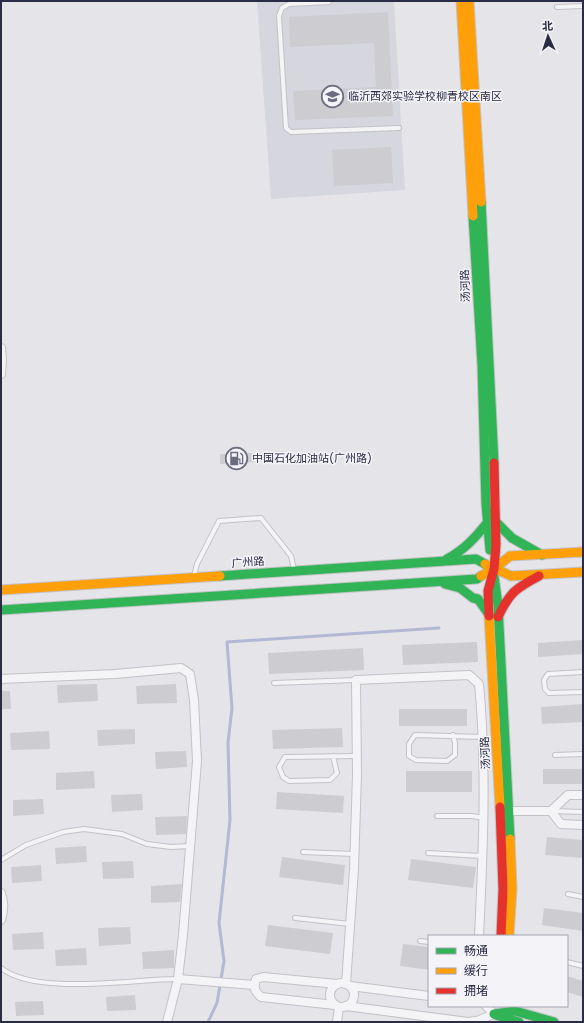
<svg xmlns="http://www.w3.org/2000/svg" width="584" height="1023" viewBox="0 0 584 1023" font-family="Poppins,'Noto Sans SC',sans-serif">
<rect width="100%" height="100%" fill="#e5e5e9"/>
<!-- built -->
<path fill="#d5d6de" d="M257,1H394L405,190L271,199Z"/>
<g fill="none" stroke-linecap="round" stroke-linejoin="round">
<!-- stream -->
<path stroke="#b3b8d5" stroke-width="3" d="M208,1022L217,1003L224,961L219,923L230,820L228,743L232,708L227,642L439,628"/>
</g>
<!-- building -->
<g fill="#ccccd1">
<path d="M388,12L393,116L295,120L293,91L376,87L374,43L290,47L289,17Z"/>
<path d="M391,147L393,183L334,186L332,150Z"/>
<path d="M254,453L255,462L220,464V454Z"/>
<path d="M583,640V654L538,657V643Z"/>
<path d="M477,642L478,662L403,665L402,645Z"/>
<path d="M363,648L364,670L269,674L268,653Z"/>
<path d="M97,684L98,701L58,703L57,685Z"/>
<path d="M176,684L177,703L137,704L136,686Z"/>
<path d="M1,691H10L11,709H1Z"/>
<path d="M583,704V722L542,724L541,707Z"/>
<rect x="399" y="709" width="68" height="17"/>
<path d="M342,728L343,747L273,749L272,730Z"/>
<path d="M135,729V744L98,746L97,730Z"/>
<path d="M49,731L50,749L11,750L10,733Z"/>
<path d="M186,751L187,767L156,769L155,752Z"/>
<rect x="543" y="769" width="40" height="15"/>
<path d="M94,771L95,788L56,790V773Z"/>
<rect x="406" y="771" width="66" height="21"/>
<path d="M277,792L344,796L343,813L276,809Z"/>
<path d="M142,794L143,810L112,812L111,795Z"/>
<path d="M43,799L44,814L13,816V800Z"/>
<path d="M187,816L186,834L156,835L155,817Z"/>
<path d="M547,837L583,840V858L545,855Z"/>
<path d="M86,846L87,862L56,864L55,848Z"/>
<path d="M282,857L345,865L343,885L279,877Z"/>
<path d="M411,859L476,867L473,888L408,880Z"/>
<path d="M133,861L134,878L103,879L102,862Z"/>
<path d="M41,865L42,881L12,883L11,867Z"/>
<path d="M182,884L180,902L151,903V886Z"/>
<path d="M544,908L583,913V931L542,925Z"/>
<path d="M268,925L333,933L330,954L265,946Z"/>
<path d="M130,927L131,944L99,946L98,928Z"/>
<path d="M43,932L44,949L13,950L12,934Z"/>
<path d="M403,944L429,947V970L400,966Z"/>
<path d="M86,948L87,965L56,966L55,950Z"/>
<path d="M174,950V968L143,969L142,952Z"/>
<path d="M567,976L583,981V997L567,992Z"/>
<path d="M135,995L136,1010L107,1011L106,997Z"/>
<path d="M43,1001L44,1015L16,1016L15,1002Z"/>
</g>
<g fill="none" stroke-linecap="round" stroke-linejoin="round">
<defs>
<g id="lane">
<path d="M329,1V2L289,4L282,8L279,16L286,128L291,132L399,128"/>
<path d="M557,7L583,6"/>
<path d="M194,576L197,564L219,521L261,518L291,556L294,569"/>
<path d="M583,672L548,674L544,680L545,689L549,693L583,692"/>
<path d="M274,683L356,680"/>
<path d="M453,735L455,743V755L447,761L416,760L409,756V744L415,735L482,737"/>
<path d="M555,755L583,754"/>
<path d="M333,756L337,773L330,780L289,781L283,777L279,767L285,757L356,756"/>
<path d="M551,811L583,812"/>
<path d="M437,816H472L484,818"/>
<path d="M303,852L354,854"/>
<path d="M428,853L482,856"/>
<path d="M1,860L26,845L63,832L84,829L122,834L147,844L171,847L190,846"/>
<path d="M568,894L583,897"/>
<path d="M295,918L350,924"/>
<path d="M420,941L429,942"/>
<path d="M567,962L583,966"/>
<path d="M1,968C37,996 132,979 178,979"/>
</g>
<g id="street">
<path d="M1,348L2,360L1,374"/>
<path d="M1,679L115,674L181,668L190,674L194,700L197,761L183,935L178,979L167,1022"/>
<path d="M583,795H568L551,811L561,824L583,825"/>
<path d="M508,811H551"/>
<path d="M1,893C4,902 4,911 1,920"/>
<path d="M178,979L254,985"/>
<circle cx="342" cy="995" r="12"/>
<path d="M346,984L354,869L357,775L356,680L469,675L479,684C487,767 483,852 479,936"/>
<path d="M350,986L429,996"/>
<path d="M335,1005L261,997C255,992 253,988 256,979L263,977L337,984"/>
<path d="M346,1006L468,1022L477,1021L494,1014L486,1006"/>
<path d="M337,1022L339,1007"/>
</g>
<g id="fast">
<path d="M481,202L494,463"/>
<path d="M473,216L482,365L486,504L490,550"/>
<path d="M496,522L512,538L542,555"/>
<path d="M447,559C464,550 475,538 487,523"/>
<path d="M220,576L476,559L485,564"/>
<path d="M494,576L498,605L510,839"/>
<path d="M445,584L460,588L473,598L478,599L490,616"/>
<path d="M1,610L477,579L481,576"/>
<path d="M494,1014L515,1011L554,1022"/>
<path d="M496,1015L519,1022"/>
</g>
<g id="slow">
<path d="M461,1L473,216"/>
<path d="M469,1L481,202"/>
<path d="M485,564L511,576L583,572"/>
<path d="M481,576L494,569L510,556L583,552"/>
<path d="M1,590L220,576"/>
<path d="M489,616L500,807"/>
<path d="M509,936L512,889L510,839"/>
</g>
<g id="jam">
<path d="M489,616L488,591L494,569L496,545L494,463"/>
<path d="M498,617C509,593 516,588 539,576"/>
<path d="M500,807L503,889L501,936"/>
</g>
</defs>
<!-- lane casing -->
<use href="#lane" stroke="#c2c2c7" stroke-width="6"/>
<!-- street casing -->
<use href="#street" stroke="#c2c2c7" stroke-width="10"/>
<!-- fast casing -->
<use href="#fast" stroke="#c2c2c7" stroke-width="11"/>
<!-- slow casing -->
<use href="#slow" stroke="#c2c2c7" stroke-width="11"/>
<!-- jam casing -->
<use href="#jam" stroke="#c2c2c7" stroke-width="11"/>
<!-- lane -->
<use href="#lane" stroke="#f4f4f6" stroke-width="4"/>
<!-- street -->
<use href="#street" stroke="#f4f4f6" stroke-width="8"/>
<!-- fast -->
<use href="#fast" stroke="#30b455" stroke-width="9"/>
<!-- slow -->
<use href="#slow" stroke="#ff9f0a" stroke-width="9"/>
<!-- jam -->
<use href="#jam" stroke="#e5322d" stroke-width="9"/>
</g>
<!-- icons -->
<defs>
<symbol id="school-ring" viewBox="-11 -11 22 22"><circle r="9.5" fill="#f3f3f8" stroke="#6b6c7e" stroke-width="1.5"/><path d="M0-5L7-2L0 1L-7-2ZM-4 1L0 2.5L4 1V4Q0 6-4 4Z" fill="#6b6c7e"/></symbol>
<symbol id="fuel-ring" viewBox="-11 -11 22 22"><circle r="9.5" fill="#f3f3f8" stroke="#6b6c7e" stroke-width="1.5"/><path d="M-5.5-6h7V0h2V4h1.3V-2.5L3-4.5l.8-.8L6-3V5H2.5V1h-1V6h-7ZM-4.2-4.7v3.2H.2V-4.7Z" fill="#6b6c7e"/></symbol>
</defs>
<g fill-rule="evenodd">
<use href="#school-ring" x="320" y="84" width="25" height="25"/>
<use href="#fuel-ring" x="224" y="446" width="25" height="25"/>
</g>
<g text-anchor="middle" dominant-baseline="central" stroke-width="3" stroke-linejoin="round" paint-order="stroke">
<!-- poi labels -->
<g font-size="11" fill="#2a2b44" stroke="#f3f3f8" text-anchor="start">
<text x="348" y="96">临沂西郊实验学校柳青校区南区</text>
<text x="252" y="458">中国石化加油站(广州路)</text>
</g>
<!-- street labels -->
<g font-size="11" fill="#2a2b44" stroke="#f3f3f8">
<text transform="translate(465 286) rotate(-92)">汤河路</text>
<text transform="translate(248 562) rotate(-4)">广州路</text>
<text transform="translate(485 753) rotate(-93)">汤河路</text>
</g>
</g>
<!-- border -->
<rect width="584" height="1023" fill="none" stroke="#2a2b44" stroke-width="4"/>
<!-- legend -->
<rect x="428" y="935" width="140" height="72" fill="#f3f3f8" stroke="#a3a3b0"/>
<rect x="436" y="948" width="20" height="6" fill="#30b455" stroke="#a3a3b0"/>
<text x="464" y="955" font-size="12" fill="#2a2b44">畅通</text>
<rect x="436" y="968" width="20" height="6" fill="#ff9f0a" stroke="#a3a3b0"/>
<text x="464" y="975" font-size="12" fill="#2a2b44">缓行</text>
<rect x="436" y="988" width="20" height="6" fill="#e5322d" stroke="#a3a3b0"/>
<text x="464" y="995" font-size="12" fill="#2a2b44">拥堵</text>
<!-- north arrow -->
<g transform="translate(548 36) rotate(357)" stroke="#f3f3f8" stroke-width="3" paint-order="stroke">
<path d="M0-3L7 15L0 10L-7 15Z" fill="#2a2b44"/>
<text y="-6" font-size="11" font-weight="bold" text-anchor="middle" fill="#2a2b44">北</text>
</g>
</svg>
